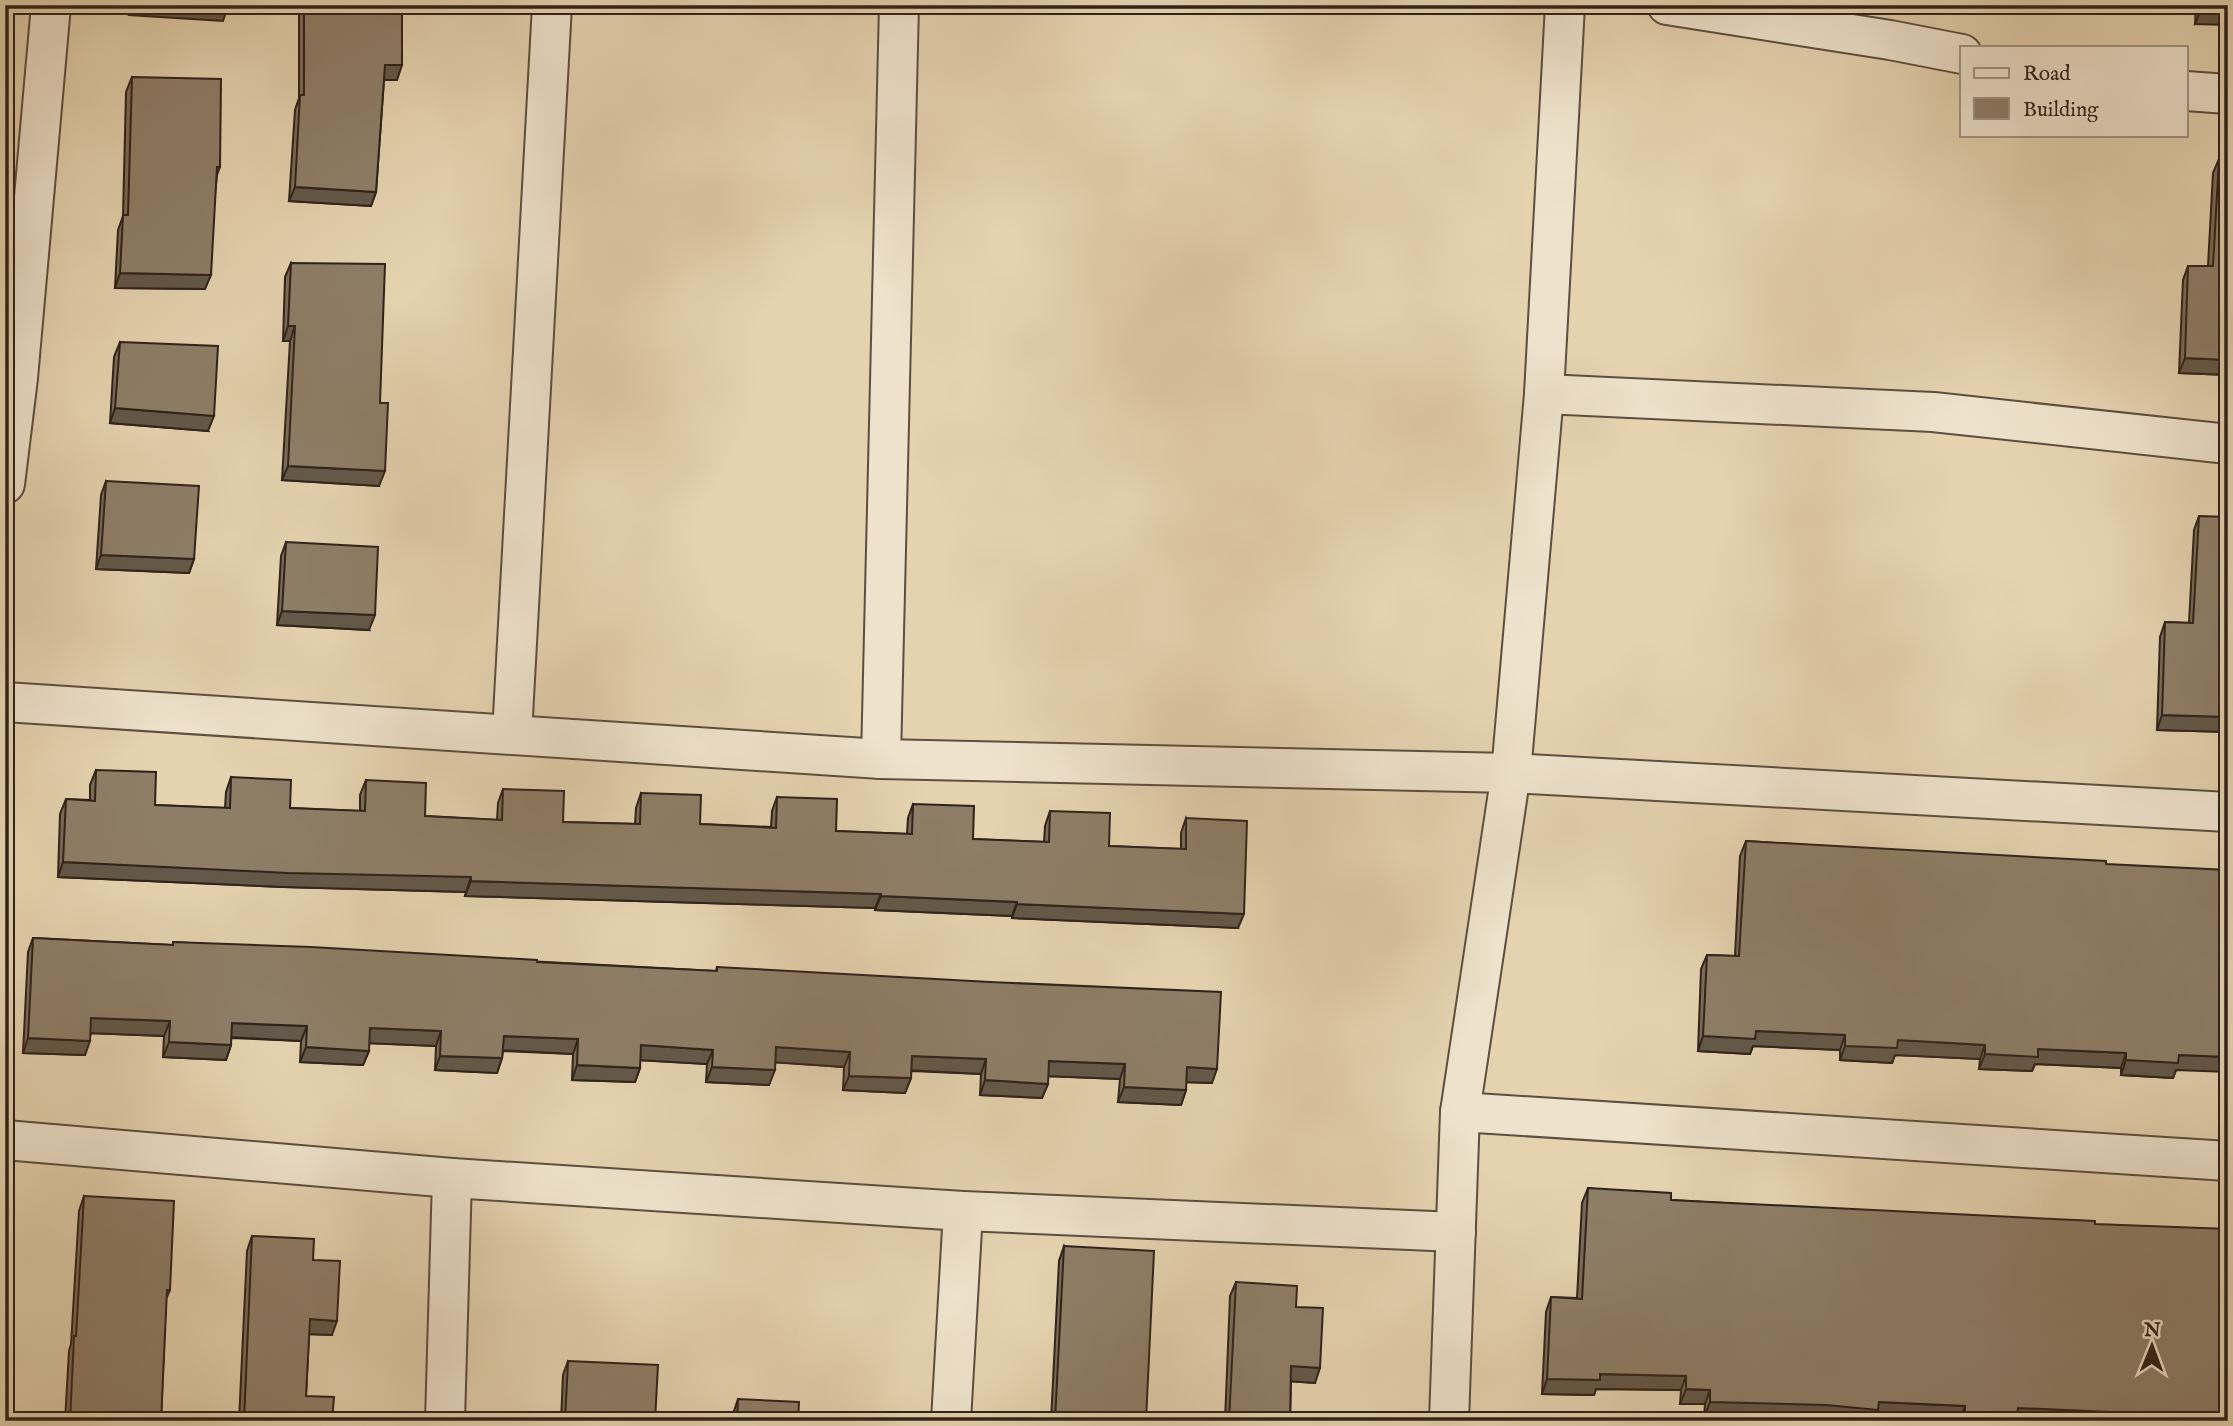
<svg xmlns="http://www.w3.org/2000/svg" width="2233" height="1426" viewBox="0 0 2233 1426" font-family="'IM FELL English',serif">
<rect width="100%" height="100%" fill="#e5d3b0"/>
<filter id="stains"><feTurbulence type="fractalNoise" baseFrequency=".00286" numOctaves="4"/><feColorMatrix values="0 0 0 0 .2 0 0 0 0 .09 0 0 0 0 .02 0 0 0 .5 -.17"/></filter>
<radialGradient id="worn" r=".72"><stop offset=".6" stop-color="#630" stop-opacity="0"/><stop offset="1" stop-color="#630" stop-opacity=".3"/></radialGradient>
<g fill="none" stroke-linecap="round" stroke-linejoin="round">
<defs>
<g id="street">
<path d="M1667,5L1890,40L1962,54"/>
<path d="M2186,91L2228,94"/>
<path d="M1544,394L1933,412L2228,444"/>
<path d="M5,484L18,378L51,5"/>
<path d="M5,702L881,759L1511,773L2228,812"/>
<path d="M512,734L552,5"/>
<path d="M881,759L899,5"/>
<path d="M1460,1112L2228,1161"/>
<path d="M5,1140L452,1178L963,1211L1456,1232"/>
<path d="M445,1421L452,1178"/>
<path d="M951,1421L963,1211"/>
<path d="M1449,1421L1460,1112L1511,773L1544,394L1565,5"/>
</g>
</defs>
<!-- street casing -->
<use href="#street" stroke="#5c4e40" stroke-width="42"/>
<!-- street -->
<use href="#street" stroke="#eee2cc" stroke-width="38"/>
</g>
<!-- wall -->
<g fill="#7a6c59" stroke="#2f221a" stroke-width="2">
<path d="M299,5H402L397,80H384L376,192L371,206L289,201L295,110L299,98Z"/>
<path d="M2196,5H2228L2195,24Z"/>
<path d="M132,77L220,167L217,175L205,289L115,288L118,230L123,216L126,92Z"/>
<path d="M2219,159L2228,375L2179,373L2183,280L2188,266H2208L2213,173Z"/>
<path d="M291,263L379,486L282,480L290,341H283L285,277Z"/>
<path d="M120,342L208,431L110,423L114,357Z"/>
<path d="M106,481L194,559L189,573L96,569L101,495Z"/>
<path d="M2199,516L2228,732L2157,730L2160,637L2165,622L2189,623L2194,530Z"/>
<path d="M286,542L369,630L277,625L281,556Z"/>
<path d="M96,770L155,805L225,808L226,792L231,777L290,808L360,811V795L366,780L425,816L497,820L498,803L503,789L563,822L635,824L636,808L641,793L700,824L771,827L772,811L777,797L836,831L907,834L908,818L913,804L973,839L1044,842L1045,826L1050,811L1109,846L1181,849V833L1186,818L1238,928L1012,918V916L875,910V908L465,896L466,892L283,887L58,877L60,814L66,799L90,800V785Z"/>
<path d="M1746,841L2106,864L2176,1070L2173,1078L2121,1075V1068L2035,1064L2032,1071L1979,1069L1980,1059L1895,1055L1892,1063L1840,1060V1050L1753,1046L1750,1054L1698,1051L1701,969L1707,955L1735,956L1740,856Z"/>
<path d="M33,938L173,945V942L716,971L717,967L1212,1083L1186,1082V1090L1181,1105L1118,1102L1120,1079L1048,1076V1084L1042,1098L980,1095L981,1074L911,1071V1078L905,1093L843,1090L844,1067L775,1062L769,1085L706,1082L707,1064L640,1060V1068L635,1082L572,1080L573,1054L503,1051L502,1058L497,1073L435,1070L436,1046L369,1043V1051L363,1065L300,1062L301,1041L231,1038V1045L226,1060L163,1057L164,1036L91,1033L85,1055L23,1053L28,952Z"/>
<path d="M1588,1188L1671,1200L2095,1224L2228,1421H1960L1876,1417L1874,1421H1828L1704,1417L1705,1404H1680L1681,1390L1596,1389L1594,1395L1542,1394L1546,1312L1551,1297L1577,1298L1582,1203Z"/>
<path d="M84,1196L170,1290L166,1299L161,1421H65L69,1351L71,1344L79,1211Z"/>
<path d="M252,1236L313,1260L332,1335L309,1334L306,1396L332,1421H239L247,1251Z"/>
<path d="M1064,1246L1146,1421H1051L1059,1261Z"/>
<path d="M1236,1282L1296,1307L1315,1383L1291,1381L1290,1421H1225L1230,1296Z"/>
<path d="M568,1361L655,1421H561L563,1375Z"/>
<path d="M738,1399L798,1421H732L733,1414Z"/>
</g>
<!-- shaded-wall -->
<g fill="#635849" stroke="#2f221a" stroke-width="2">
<path d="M133,5H212L228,6L223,21L129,15Z"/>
<path d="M2201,9L2228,10V25L2195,24Z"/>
<path d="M385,65H402L397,80H380Z"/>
<path d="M295,187L376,192L371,206L289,201Z"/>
<path d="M120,273L211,275L205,289L115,288Z"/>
<path d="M288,326H295L290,341H283Z"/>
<path d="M2185,358L2228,360V375L2179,373Z"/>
<path d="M115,408L214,416L208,431L110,423Z"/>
<path d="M288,466L385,471L379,486L282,480Z"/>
<path d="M101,555L194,559L189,573L96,569Z"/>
<path d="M282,611L375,615L369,630L277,625Z"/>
<path d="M2162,715L2228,717V732L2157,730Z"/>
<path d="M63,862L471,877L466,892L283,887L58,877Z"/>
<path d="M471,881L881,894L875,908L465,896Z"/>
<path d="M881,896L1017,902L1012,916L875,910Z"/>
<path d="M1017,904L1244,914L1238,928L1012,918Z"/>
<path d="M91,1018L170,1021L164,1036L86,1033Z"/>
<path d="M232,1023L307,1026L301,1041L227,1037Z"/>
<path d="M370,1028L441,1031L436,1046L364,1043Z"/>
<path d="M1756,1031L1845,1035L1840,1050L1753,1046L1750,1054L1698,1051L1703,1036Z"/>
<path d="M504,1036L578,1039L573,1054L498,1050Z"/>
<path d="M28,1038L90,1041L85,1055L23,1053Z"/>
<path d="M1898,1040L1985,1045L1980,1059L1895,1055L1892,1063L1840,1060L1845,1046Z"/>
<path d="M169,1042L231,1045L226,1060L163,1057Z"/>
<path d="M641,1045L713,1050L707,1064L636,1060Z"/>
<path d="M306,1047L369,1051L363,1065L300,1062Z"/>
<path d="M776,1047L850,1052L844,1067L770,1062Z"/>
<path d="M2038,1049L2126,1053L2121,1068L2035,1064L2032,1071L1979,1069L1985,1054Z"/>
<path d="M2179,1055L2228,1057V1072L2176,1070L2173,1078L2121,1075L2126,1060Z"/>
<path d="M440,1056L502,1058L497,1073L435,1070Z"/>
<path d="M912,1056L986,1059L981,1074L906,1070Z"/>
<path d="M1049,1061L1125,1064L1120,1079L1043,1076Z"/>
<path d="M577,1065L640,1068L635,1082L572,1080Z"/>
<path d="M712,1067L775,1070L769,1085L706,1082Z"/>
<path d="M1187,1067L1217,1069L1212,1083L1182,1082Z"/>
<path d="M849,1076L911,1078L905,1093L843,1090Z"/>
<path d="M985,1080L1048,1084L1042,1098L980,1095Z"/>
<path d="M1124,1087L1186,1090L1181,1105L1118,1102Z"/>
<path d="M310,1319L337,1321L332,1335L305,1334Z"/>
<path d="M1291,1366L1320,1368L1315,1383L1286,1381Z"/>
<path d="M1600,1374L1686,1376L1681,1390L1596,1389L1594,1395L1542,1394L1547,1379Z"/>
<path d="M1686,1389L1710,1390L1705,1404H1680Z"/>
<path d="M1710,1402H1879L1965,1406L1960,1421L1876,1417L1874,1421H1828L1704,1417Z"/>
<path d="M2018,1408L2110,1412L2106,1421H1962L1965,1413Z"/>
</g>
<!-- building -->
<g fill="#8e7e68" stroke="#2f221a" stroke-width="2">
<path d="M304,5H402V65H385L376,192L295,187L300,95H304Z"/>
<path d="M2201,5H2228V10L2201,9Z"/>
<path d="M132,77L221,79L220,167H217L211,275L120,273L123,215H128Z"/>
<path d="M2219,159H2228V360L2185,358L2188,266H2213Z"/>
<path d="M291,263L385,264L380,403H388L385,471L288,466L295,326H288Z"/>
<path d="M120,342L218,346L214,416L115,408Z"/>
<path d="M106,481L199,486L194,559L101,555Z"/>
<path d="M2199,516L2228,517V717L2162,715L2165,622L2193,623Z"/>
<path d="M286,542L378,547L375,615L282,611Z"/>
<path d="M96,770L156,772L155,805L230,808L231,777L291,780L290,808L365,811L366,780L426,783L425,816L502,820L503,789L564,791L563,822L640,824L641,793L701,795L700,824L776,828L777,797L837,799L836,831L912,834L913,804L974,806L973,839L1049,842L1050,811L1110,813L1109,846L1186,849V818L1247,821L1244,914L1017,904V902L881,896V894L471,881V877L288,873L63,862L66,799L95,801Z"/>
<path d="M1746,841L2106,861V864L2228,870V1057L2179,1055L2178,1063L2126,1060V1053L2038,1049V1057L1985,1054V1045L1898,1040L1897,1048L1845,1046V1035L1756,1031L1755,1039L1703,1036L1707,955L1739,956Z"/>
<path d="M33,938L173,945V942L311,947L537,960V962L717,971V967L990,982L1221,992L1217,1069L1187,1067L1186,1090L1124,1087L1125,1064L1049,1061L1048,1084L985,1080L986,1059L912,1056L911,1078L849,1076L850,1052L776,1047L775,1070L712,1067L713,1050L641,1045L640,1068L577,1065L578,1039L504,1036L502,1058L440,1056L441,1031L370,1028L369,1051L306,1047L307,1026L232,1023L231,1045L169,1042L170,1021L91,1018L90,1041L28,1038Z"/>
<path d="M1588,1188L1671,1193V1200L2095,1221V1224L2228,1229V1421H2109L2110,1412L2018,1408L2017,1416L1965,1413V1406L1879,1402L1878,1410L1826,1405L1710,1402V1390L1686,1389V1376L1600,1374V1380L1547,1379L1551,1297L1582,1299Z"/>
<path d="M84,1196L174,1201L170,1290H167L161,1421H70L74,1336H76Z"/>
<path d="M252,1236L314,1239L313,1260L340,1261L337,1321L310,1319L306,1396L334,1397L332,1421H244Z"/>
<path d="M1064,1246L1154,1251L1146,1421H1055Z"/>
<path d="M1236,1282L1297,1286L1296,1307L1323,1308L1320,1368L1291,1366L1290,1421H1229Z"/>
<path d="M568,1361L658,1365L655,1421H565Z"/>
<path d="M738,1399L799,1402L798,1421H737Z"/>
</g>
<!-- margin -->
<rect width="2233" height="1426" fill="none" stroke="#e5d3b0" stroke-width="28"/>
<rect x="7" y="7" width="2219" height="1412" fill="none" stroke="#2f221a" stroke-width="3.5"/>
<rect x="14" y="14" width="2205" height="1398" fill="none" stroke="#2f221a" stroke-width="2"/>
<!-- legend -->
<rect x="1960" y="46" width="228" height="91" fill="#eee2cc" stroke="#a29585" stroke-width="2"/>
<rect x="1974" y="68" width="35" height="10" fill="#eee2cc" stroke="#a29585" stroke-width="2"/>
<text x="2023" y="80" font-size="21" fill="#2f221a">Road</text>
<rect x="1974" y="98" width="35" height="21" fill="#8e7e68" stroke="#a29585" stroke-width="2"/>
<text x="2023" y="116" font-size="21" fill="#2f221a">Building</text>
<!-- north arrow -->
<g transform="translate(2152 1346) rotate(1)" stroke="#eee2cc" stroke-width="5" paint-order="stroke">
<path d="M0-5L12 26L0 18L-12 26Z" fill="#2f221a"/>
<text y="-10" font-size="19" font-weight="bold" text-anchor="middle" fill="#2f221a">N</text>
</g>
<rect width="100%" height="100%" filter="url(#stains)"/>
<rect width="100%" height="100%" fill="url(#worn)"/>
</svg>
